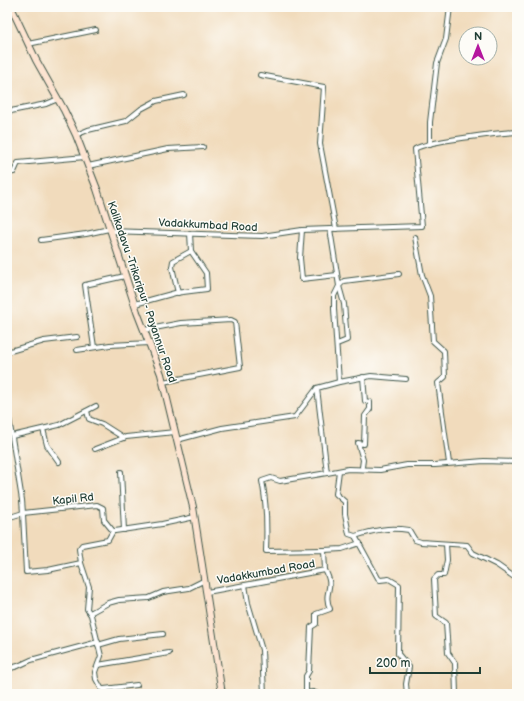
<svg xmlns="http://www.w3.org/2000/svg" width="524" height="701" viewBox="0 0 524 701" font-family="'Balsamiq Sans',sans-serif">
<rect width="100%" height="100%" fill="#fdfcf7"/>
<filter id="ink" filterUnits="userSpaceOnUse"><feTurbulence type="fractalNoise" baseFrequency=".025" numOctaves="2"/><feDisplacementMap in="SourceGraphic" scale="8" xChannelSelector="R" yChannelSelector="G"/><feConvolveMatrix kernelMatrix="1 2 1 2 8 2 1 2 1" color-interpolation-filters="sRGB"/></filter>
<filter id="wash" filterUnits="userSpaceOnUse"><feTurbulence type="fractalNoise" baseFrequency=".012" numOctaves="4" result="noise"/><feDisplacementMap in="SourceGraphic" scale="16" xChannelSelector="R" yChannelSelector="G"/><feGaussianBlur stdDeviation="0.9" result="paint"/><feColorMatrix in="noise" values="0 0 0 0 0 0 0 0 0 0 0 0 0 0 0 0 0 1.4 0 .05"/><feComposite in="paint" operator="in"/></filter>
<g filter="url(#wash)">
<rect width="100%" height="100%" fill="#f1dbbc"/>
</g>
<g filter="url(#ink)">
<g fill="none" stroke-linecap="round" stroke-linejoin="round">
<defs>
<g id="street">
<path d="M28,44L96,30"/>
<path d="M260,75L324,87L320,144L336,229"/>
<path d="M11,111L46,104L58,99"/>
<path d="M76,135L88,130L126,121L141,109L156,101L184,95"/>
<path d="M430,144V122L437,63L446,39L450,7"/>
<path d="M88,166L168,149L203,147"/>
<path d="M7,173L14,172L18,163L85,157"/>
<path d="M330,229L422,226L415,149C426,141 500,133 517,132"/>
<path d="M302,230L300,258L302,279L337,275"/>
<path d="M110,231L262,236L302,230L330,229L339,286L334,296V309L339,382L317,388L327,473L280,481L271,478L262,481C267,504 267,527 266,551L324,550L325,570L207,592"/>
<path d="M415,237L422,275L430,296L433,341L444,351L445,377L438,383L449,463"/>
<path d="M41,240L86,234L109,229"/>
<path d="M178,293L172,267L173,261L191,251L190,233"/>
<path d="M135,304L175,293L207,289L206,273L191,251"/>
<path d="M144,330L181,323L231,320L235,322L240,367L163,382"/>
<path d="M337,344L347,340L344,304L339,286L344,281L399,274"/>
<path d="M94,347L85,285L125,276"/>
<path d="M77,350L110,345L150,343"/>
<path d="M7,352L44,341L77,337"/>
<path d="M339,382L371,376L406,379"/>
<path d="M7,406L22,500L23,513"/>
<path d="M87,411L89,419L102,424L124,438"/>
<path d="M43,429L47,445L59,462"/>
<path d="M12,436L59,425L96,406"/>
<path d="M177,440L222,428L295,417L317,388"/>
<path d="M95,449L126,437L175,432"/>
<path d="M362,467L363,460L358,443L364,444L365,416L370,409V402L365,401L363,377"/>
<path d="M339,471L336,494L345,502V514L349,534L355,536"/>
<path d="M121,472L124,530"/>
<path d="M327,473L348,469L380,470L407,465H435L484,461L517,462"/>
<path d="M23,514L26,572L48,570L81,563"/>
<path d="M7,518L23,513L97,505L103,508L104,520L113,531H115L162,524L195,517"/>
<path d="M446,544L447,560L444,575H438L434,579L436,616L446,623L448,653L455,663L456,694"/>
<path d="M324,550L342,549L360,543"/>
<path d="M245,585L248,603L262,650L264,694"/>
<path d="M90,613L108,603L119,600L149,598L163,592L189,588L205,580"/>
<path d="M98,645L119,639L163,634"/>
<path d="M98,665L169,653"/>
<path d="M7,669L18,666L31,660L98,642"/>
<path d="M104,689L137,685"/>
<path d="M306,693V676L309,671L311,627L316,624V614L330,609C322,590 336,590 325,570"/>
<path d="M108,694L105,690L101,688L96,679L95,672L101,656L91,615L87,609L89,587L81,563L79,549L82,545L108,540L113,531"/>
<path d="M294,694L313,692L318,694"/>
<path d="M407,694L406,684L409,667L398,654L399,585L389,579L380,580L378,578L355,536C375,530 388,527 409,530L415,540L421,542L467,545L473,553L497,565L517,579"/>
</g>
<path id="secondary" d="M11,7L36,60L64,110L76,135L97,189L137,312L161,374L193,507L222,694"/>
</defs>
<!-- street casing -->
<use href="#street" stroke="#3e5548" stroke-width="6"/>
<!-- secondary casing -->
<use href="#secondary" stroke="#3e5548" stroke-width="8"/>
<!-- street -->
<use href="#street" stroke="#fff" stroke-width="4"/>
<!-- secondary -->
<use href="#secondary" stroke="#fde4d1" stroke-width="6"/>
</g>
</g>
<g text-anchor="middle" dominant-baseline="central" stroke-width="3" stroke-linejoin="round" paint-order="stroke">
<!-- street labels -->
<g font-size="11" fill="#1f3d34" stroke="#fdfcf7">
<text transform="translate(208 225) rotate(3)">Vadakkumbad Road</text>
<text transform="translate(142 292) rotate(71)">Kalikadavu -Trikaripur - Payannur Road</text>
<text transform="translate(73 499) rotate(-6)">Kapil Rd</text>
<text transform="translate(266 572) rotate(-10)">Vadakkumbad Road</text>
</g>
</g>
<!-- margin -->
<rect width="524" height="701" fill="none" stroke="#fdfcf7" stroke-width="24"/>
<!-- north arrow -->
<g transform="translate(478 46)"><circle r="19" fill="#fdfcf7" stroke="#a4b0a9"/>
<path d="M0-3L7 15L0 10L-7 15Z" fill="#b5179e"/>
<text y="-6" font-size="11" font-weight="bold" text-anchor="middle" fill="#1f3d34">N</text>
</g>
<!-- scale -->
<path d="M370 667v6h110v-6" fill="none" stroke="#1f3d34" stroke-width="2"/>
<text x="376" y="667" font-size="12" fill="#1f3d34" stroke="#fdfcf7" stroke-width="3" paint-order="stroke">200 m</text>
</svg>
